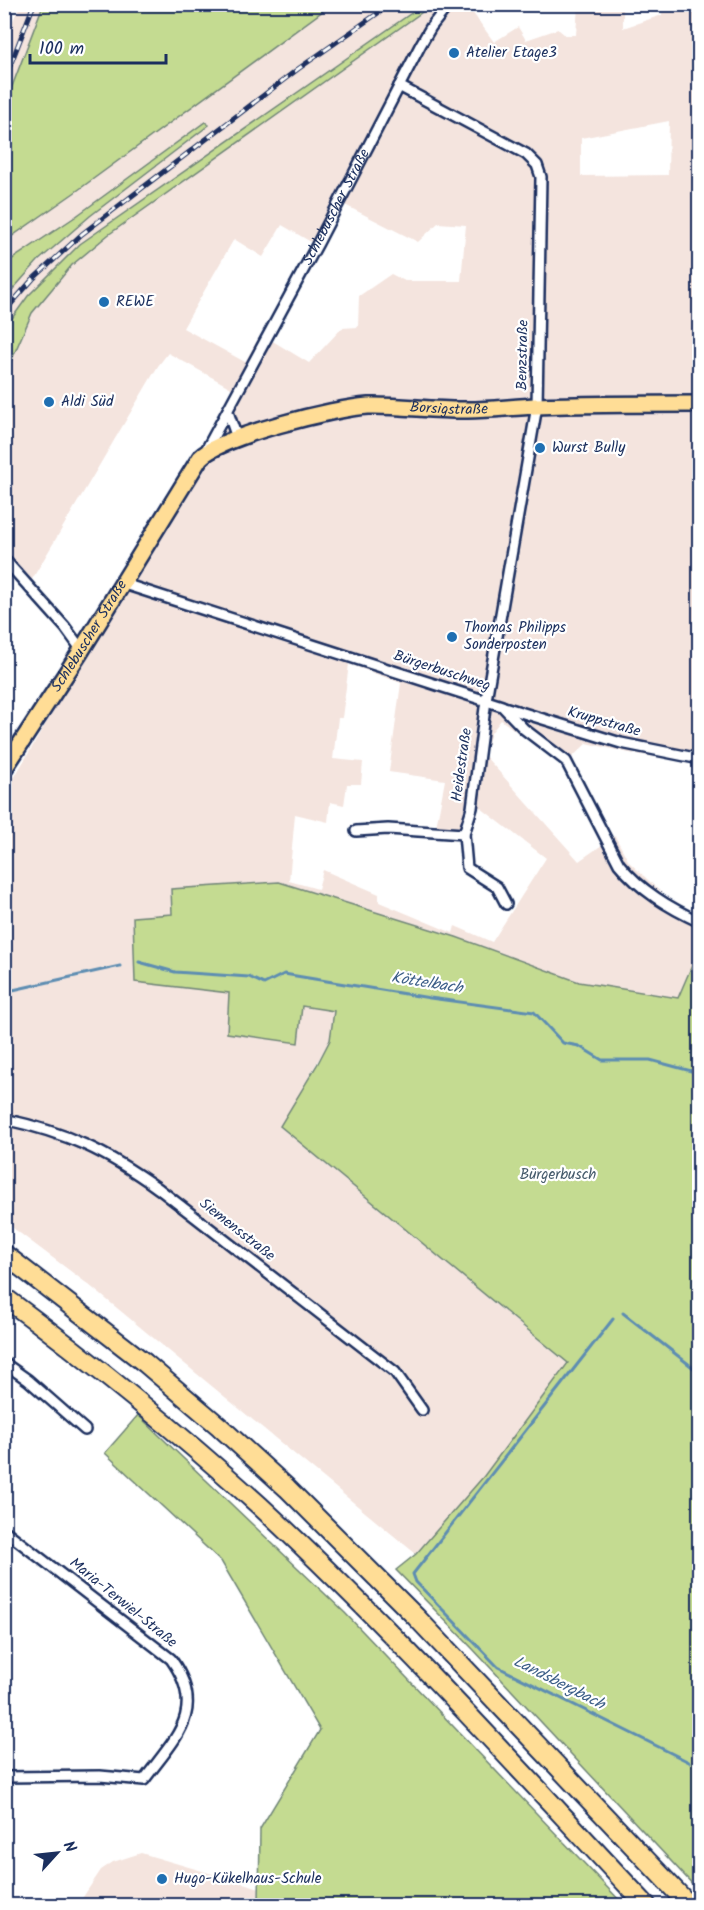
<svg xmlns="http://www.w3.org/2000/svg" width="704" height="1910" viewBox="0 0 704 1910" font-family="Kalam,sans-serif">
<rect width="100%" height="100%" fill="#fff"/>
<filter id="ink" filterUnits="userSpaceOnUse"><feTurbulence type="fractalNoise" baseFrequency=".0167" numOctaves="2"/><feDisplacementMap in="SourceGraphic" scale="12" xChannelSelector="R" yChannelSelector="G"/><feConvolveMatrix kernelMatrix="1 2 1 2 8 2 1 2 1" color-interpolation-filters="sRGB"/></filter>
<g filter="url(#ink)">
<!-- built -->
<g fill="#f4e4de" fill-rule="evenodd">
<path d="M20,5H43L5,105V38Z"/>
<path d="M331,5H423L80,244L28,296L5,328V298L39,261L90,216L209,125L205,122L75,217L5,264V241L74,193Z"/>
<path d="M432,5H467L494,42L518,27L526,40L558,29L565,35H576L578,5H623V28L662,15V5H699V763L629,753L587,743L563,766L501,720L491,733L484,755L579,861L615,836L629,862L664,895L690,911L699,913V955L696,956L678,998L579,982L452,935L279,882L171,889L172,914L133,917L229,993L298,1042L302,1006L334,1011L330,1040L280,1127L568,1364L484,1476L416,1554L89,1285L5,1222V793L122,595L233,389L168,353L158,366L31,581L5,551L4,375L32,313L72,265L108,235ZM669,121L668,175L581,176V138ZM345,205L418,242L438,223L466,225L461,281H405L391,274L359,296L358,327L342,328L309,363L261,334L245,362L183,328L234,239L263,257L282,225L311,242L320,250ZM349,664L401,683L389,772L445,780L436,827L473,828L477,805L546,858L492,942L455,926L453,933L379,902V894L323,870L318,889L289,881L295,814L328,822L330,802L344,805L347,784H361L363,762L333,759L338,718H342Z"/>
<path d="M141,1853L260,1888L259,1905L77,1906L101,1870L113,1862Z"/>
</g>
<!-- green -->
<g fill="#c4db91" stroke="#708578" stroke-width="1.5">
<path d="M43,5V4L331,5L74,193L5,241V105Z"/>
<path d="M423,5H432L108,235L72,265L32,313L5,375V328L28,296L80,244Z"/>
<path d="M205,122L209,125L90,216L38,261L5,298V264L75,217Z"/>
<path d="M279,882L456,937L579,982L678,998L696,956L699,955V1891L472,1648L396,1570L416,1554L484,1476L568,1363L280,1126L317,1065L330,1040L334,1011L302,1006L298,1043L227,1033L229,993L135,982L133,917L172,914L171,889Z"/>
<path d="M138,1415L345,1613L624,1905H259L260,1829L320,1730L221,1561L105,1453Z"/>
</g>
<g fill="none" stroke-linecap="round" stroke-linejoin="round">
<!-- stream -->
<g stroke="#5d8db2" stroke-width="3">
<path d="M139,962L175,972L249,977L264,984L284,974L430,998L534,1012L563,1043L579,1046L602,1060H650L695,1072L700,1070"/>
<path d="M4,992L120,966"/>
<path d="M623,1313L700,1373"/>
<path d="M613,1319L413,1574L416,1582L498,1667L689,1762"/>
<path d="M695,1765L700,1767"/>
</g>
<defs>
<g id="minor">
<path d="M228,412L237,438"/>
<path id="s1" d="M205,452L318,243L421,44L431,27L449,4"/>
<path d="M4,559L65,627L81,649"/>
<path d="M121,583L502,706L524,729L566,761L619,864C641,891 668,907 700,922"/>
<path d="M504,707L621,743L700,759"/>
<path d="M356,831L388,829L464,834L472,808L486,700L537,406L541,177L537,165L526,154L399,86"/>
<path d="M464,834L467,868L497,887L506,904"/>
<path d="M4,1119C68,1133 106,1151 159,1189L395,1372L422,1410"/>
<path d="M4,1363L28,1380L85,1430"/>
<path d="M4,1530L171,1659C208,1711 175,1738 144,1780L100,1776L4,1777"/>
</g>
<g id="primary">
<path id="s2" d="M4,769L79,654L200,458C221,436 335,408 368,406C401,405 434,411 468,410C490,410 513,407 536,406C590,404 645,404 700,404"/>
</g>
<g id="motorway">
<path d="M4,1254L145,1363L220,1427L287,1488L416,1617L690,1906"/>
<path d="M4,1297C93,1363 178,1432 260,1506C396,1632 520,1771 647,1906"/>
</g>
</defs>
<!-- minor casing -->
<use href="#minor" stroke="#1b2f5e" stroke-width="14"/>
<!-- primary casing -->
<use href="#primary" stroke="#1b2f5e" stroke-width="20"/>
<!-- motorway casing -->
<use href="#motorway" stroke="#1b2f5e" stroke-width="22"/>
<!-- minor -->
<use href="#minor" stroke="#fff" stroke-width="9"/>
<!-- primary -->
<use href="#primary" stroke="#ffdd96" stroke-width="15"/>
<!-- motorway -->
<use href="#motorway" stroke="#ffdd96" stroke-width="18"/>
<defs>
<g id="rail">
<path d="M4,81L34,4"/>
<path d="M4,312L33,279L82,234L298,69L391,4"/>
</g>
</defs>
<!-- rail casing -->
<use href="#rail" stroke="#1b2f5e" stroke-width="5"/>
<!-- rail -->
<use href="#rail" stroke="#fff" stroke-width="3" stroke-dasharray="9" stroke-linecap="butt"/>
</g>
</g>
<!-- markers -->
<g fill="#1f6fb2" stroke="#fff" stroke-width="2">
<circle cx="454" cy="53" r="6"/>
<circle cx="104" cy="302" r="6"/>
<circle cx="49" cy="402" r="6"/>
<circle cx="540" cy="448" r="6"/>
<circle cx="452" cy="637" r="6"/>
<circle cx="162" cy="1879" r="6"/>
</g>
<g text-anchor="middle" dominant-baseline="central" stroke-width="4.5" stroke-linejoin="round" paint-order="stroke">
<!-- poi labels -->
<g font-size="15" fill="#1b2f5e" stroke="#fff" text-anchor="start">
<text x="466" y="53">Atelier Etage3</text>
<text x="116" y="302">REWE</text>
<text x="61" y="402">Aldi Süd</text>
<text x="552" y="448">Wurst Bully</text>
<text x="464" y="628">Thomas Philipps<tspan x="464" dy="17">Sonderposten</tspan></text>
<text x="174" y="1879">Hugo-Kükelhaus-Schule</text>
</g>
<!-- street labels -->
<g font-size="15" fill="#1b2f5e" stroke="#fff">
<text stroke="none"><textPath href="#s1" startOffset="278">Schlebuscher Straße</textPath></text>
<text transform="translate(523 355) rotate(-89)">Benzstraße</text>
<text stroke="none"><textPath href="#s2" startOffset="626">Borsigstraße</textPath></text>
<text stroke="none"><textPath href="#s2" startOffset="158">Schlebuscher Straße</textPath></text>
<text transform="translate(442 671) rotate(18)">Bürgerbuschweg</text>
<text transform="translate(604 722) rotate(16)">Kruppstraße</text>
<text transform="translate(462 765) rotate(-82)">Heidestraße</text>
<text transform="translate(237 1230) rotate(38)">Siemensstraße</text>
<text transform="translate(123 1603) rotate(39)">Maria-Terwiel-Straße</text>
</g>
<!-- park labels -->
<g font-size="15" fill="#455a6b" stroke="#fff">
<text x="558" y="1175">Bürgerbusch</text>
</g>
<!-- water labels -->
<g font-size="16" font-style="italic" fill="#3c5e88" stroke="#fff">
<text transform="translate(427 983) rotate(9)">Köttelbach</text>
<text transform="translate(559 1683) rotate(27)">Landsbergbach</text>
</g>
</g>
<!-- margin -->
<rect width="704" height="1910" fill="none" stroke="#fff" stroke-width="24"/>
<rect x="12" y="12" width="680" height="1886" fill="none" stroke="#1b2f5e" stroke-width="2" filter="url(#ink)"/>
<!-- north arrow -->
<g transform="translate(57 1853) rotate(63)" stroke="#ffffff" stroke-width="4.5" paint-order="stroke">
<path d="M0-4.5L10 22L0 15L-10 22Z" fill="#1b2f5e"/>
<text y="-9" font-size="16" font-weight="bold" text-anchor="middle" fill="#1b2f5e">N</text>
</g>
<!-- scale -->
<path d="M30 54v9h136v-9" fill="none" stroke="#1b2f5e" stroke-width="3"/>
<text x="39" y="54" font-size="18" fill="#1b2f5e" stroke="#ffffff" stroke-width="4.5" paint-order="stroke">100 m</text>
</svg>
